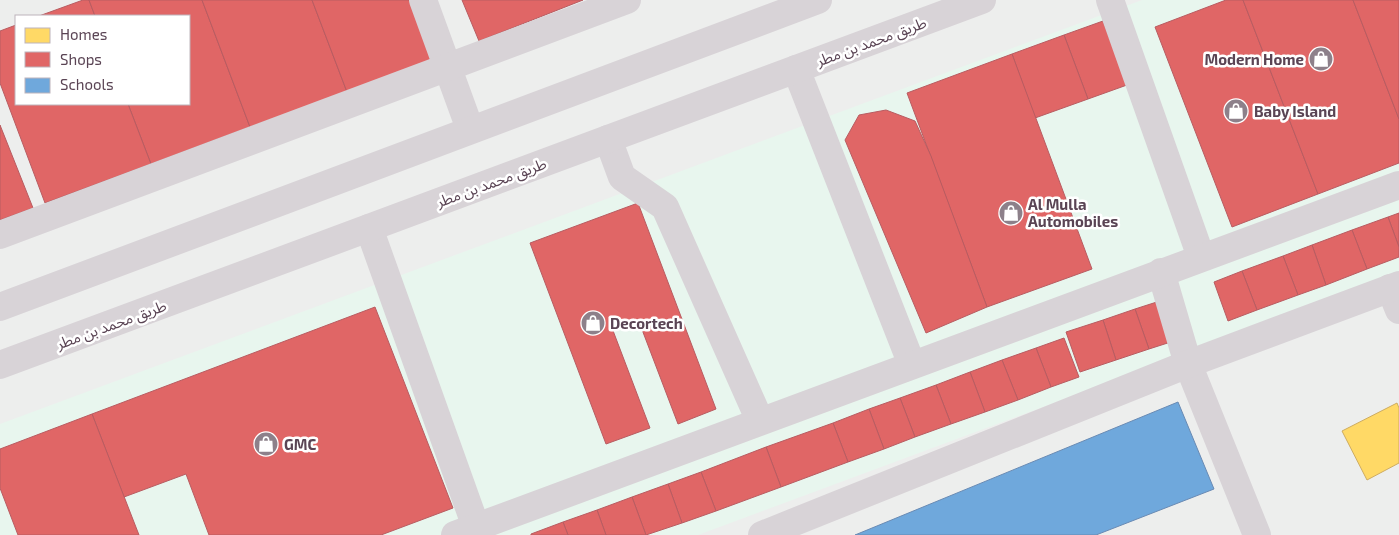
<svg xmlns="http://www.w3.org/2000/svg" width="1399" height="535" viewBox="0 0 1399 535" font-family="'Exo 2','Noto Sans Arabic',sans-serif">
<rect width="100%" height="100%" fill="#edeeed"/>
<!-- commercial -->
<path fill="#e8f6ee" d="M1142,0H1399V275L698,535H0V424Z"/>
<!-- homes -->
<path fill="#ffd966" stroke="#ceac61" d="M1397,403L1399,408V463L1367,480L1342,431Z"/>
<!-- shops -->
<g fill="#e06666" stroke="#b85c61">
<path d="M83,0H89L95,16H39Z"/>
<path d="M89,0H202L250,127L151,164L128,104H189V16H95Z"/>
<path d="M202,0H312L347,92L250,127Z"/>
<path d="M312,0H409L432,60L347,92Z"/>
<path d="M462,0H583L479,41Z"/>
<path d="M1226,0H1243L1318,194L1232,227L1155,27Z"/>
<path d="M1243,0H1353L1399,119V163L1318,194Z"/>
<path d="M1353,0H1399V119Z"/>
<path d="M1103,21L1127,85L1088,99L1064,35Z"/>
<path d="M16,25V104H128L151,164L45,203L0,83V31Z"/>
<path d="M1064,35L1088,99L1035,118L1012,54Z"/>
<path d="M1012,54L1092,269L987,307L907,93Z"/>
<path d="M886,110L915,121L931,156L987,307L926,333L845,140L859,115Z"/>
<path d="M0,125L33,208L0,220Z"/>
<path d="M638,203L716,409L678,424L638,319L612,328L650,428L606,444L530,243Z"/>
<path d="M1399,213V247L1388,217Z"/>
<path d="M1388,217L1399,247V257L1367,269L1352,230Z"/>
<path d="M1352,230L1367,269L1326,285L1312,245Z"/>
<path d="M1312,245L1326,285L1298,295L1283,256Z"/>
<path d="M1283,256L1298,295L1257,310L1242,271Z"/>
<path d="M1242,271L1257,310L1228,321L1214,282Z"/>
<path d="M1163,300L1177,340L1149,349L1135,309Z"/>
<path d="M375,307L453,508L381,535H209L186,474L124,497L92,414Z"/>
<path d="M1135,309L1149,349L1116,360L1103,320Z"/>
<path d="M1103,320L1116,360L1080,372L1066,332Z"/>
<path d="M1064,338L1079,377L1051,387L1036,348Z"/>
<path d="M1036,348L1051,387L1018,400L1002,360Z"/>
<path d="M1002,360L1018,400L985,412L970,372Z"/>
<path d="M970,372L985,412L951,424L936,385Z"/>
<path d="M936,385L951,424L915,437L900,398Z"/>
<path d="M900,398L915,437L884,449L869,409Z"/>
<path d="M869,409L884,449L848,462L833,423Z"/>
<path d="M92,414L139,535H18L0,488V449Z"/>
<path d="M833,423L848,462L781,487L766,447Z"/>
<path d="M766,447L781,487L716,511L701,472Z"/>
<path d="M701,472L716,511L682,523L668,484Z"/>
<path d="M668,484L682,523L646,535L632,497Z"/>
<path d="M632,497L646,535H606L597,510Z"/>
<path d="M597,510L606,535H568L563,522Z"/>
<path d="M563,522L568,535H531V534Z"/>
</g>
<!-- schools -->
<path fill="#6fa8dc" stroke="#698ab3" d="M1178,402L1214,489L1096,535H855Z"/>
<g fill="none" stroke-linecap="round" stroke-linejoin="round">
<!-- minor -->
<g stroke="#d8d3d7" stroke-width="28">
<path d="M423,0L470,129"/>
<path d="M1110,0L1201,257"/>
<path d="M796,69L912,365"/>
<path d="M608,139L622,177L665,207L760,421"/>
<path d="M369,228L476,527L475,535"/>
<path d="M0,235L627,0"/>
<path d="M1161,272L1188,364L1257,535"/>
<path d="M1390,288L1399,310"/>
<path d="M0,307L818,0"/>
<path d="M0,365L982,0"/>
<path d="M455,535L1399,185"/>
<path d="M762,535L1188,364L1399,285"/>
</g>
</g>
<!-- icons -->
<defs>
<symbol id="shop-disc" viewBox="-11 -11 22 22"><circle r="9.5" fill="#8d808a" stroke="#fff"/><path d="M-5-2.5h2.3a2.7 3.5 0 0 1 5.4 0H5L5.5 6h-11ZM-1.5-2.5h3a1.5 2.3 0 0 0-3 0Z" fill="#fff"/></symbol>
</defs>
<g fill-rule="evenodd">
<use href="#shop-disc" x="1307" y="45" width="28" height="28"/>
<use href="#shop-disc" x="1222" y="97" width="28" height="28"/>
<use href="#shop-disc" x="997" y="199" width="28" height="28"/>
<use href="#shop-disc" x="579" y="309" width="28" height="28"/>
<use href="#shop-disc" x="252" y="430" width="28" height="28"/>
</g>
<g text-anchor="middle" dominant-baseline="central" stroke-width="5" stroke-linejoin="round" paint-order="stroke">
<!-- street labels -->
<g font-size="15" fill="#5a4454" stroke="#fff">
<text transform="translate(871 41) rotate(-20)">طريق محمد بن مطر</text>
<text transform="translate(491 182) rotate(-20)">طريق محمد بن مطر</text>
<text transform="translate(111 324) rotate(-20)">طريق محمد بن مطر</text>
</g>
<!-- poi labels -->
<g font-size="15" font-weight="bold" fill="#5a4454" stroke="#fff" text-anchor="start">
<text x="1304" y="59" text-anchor="end">Modern Home</text>
<text x="1254" y="111">Baby Island</text>
<text x="1028" y="204">Al Mulla<tspan x="1028" dy="17">Automobiles</tspan></text>
<text x="610" y="323">Decortech</text>
<text x="284" y="444">GMC</text>
</g>
</g>
<!-- legend -->
<rect x="15" y="15" width="175" height="90" fill="#ffffff" stroke="#bdb4bb"/>
<rect x="25" y="28" width="25" height="15" fill="#ffd966" stroke="#bdb4bb"/>
<text x="60" y="40" font-size="15" fill="#5a4454">Homes</text>
<rect x="25" y="52" width="25" height="15" fill="#e06666" stroke="#bdb4bb"/>
<text x="60" y="65" font-size="15" fill="#5a4454">Shops</text>
<rect x="25" y="78" width="25" height="15" fill="#6fa8dc" stroke="#bdb4bb"/>
<text x="60" y="90" font-size="15" fill="#5a4454">Schools</text>
</svg>
